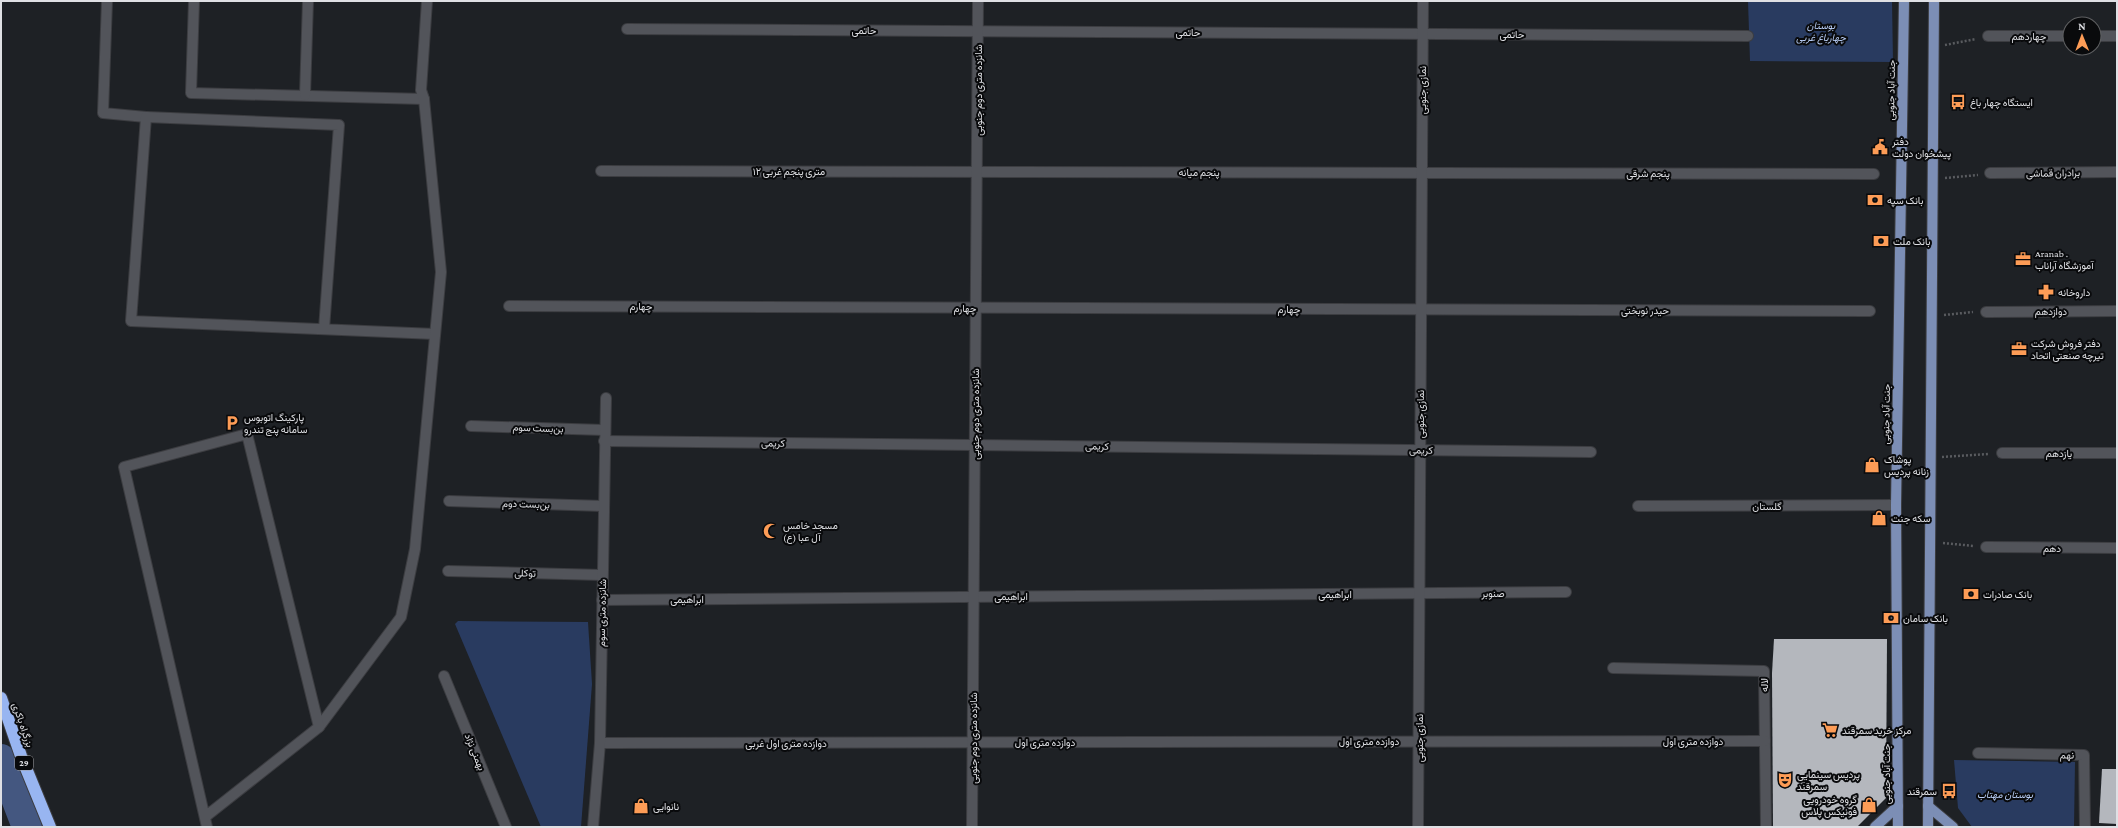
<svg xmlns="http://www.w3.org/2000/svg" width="2118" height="828" viewBox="0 0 2118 828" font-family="'Crimson Pro',Vazirmatn,serif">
<rect width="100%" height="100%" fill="#1e2125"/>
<!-- green -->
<g fill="#293b60">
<path d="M1748,1H1892L1893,62L1750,61Z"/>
<path d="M458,621L588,622L592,684L581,827H541L455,624Z"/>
<path d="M1954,760L2075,762L2074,827H1972L1958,808Z"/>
</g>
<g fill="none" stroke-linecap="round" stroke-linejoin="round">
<!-- river -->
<path stroke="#445780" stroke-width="30" d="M1,759L27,827"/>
</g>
<!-- building -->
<g fill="#b4b7bd">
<path d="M1774,639H1887L1886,798L1857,827H1773L1772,673Z"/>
<path d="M2102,769H2117V824L2099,823Z"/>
</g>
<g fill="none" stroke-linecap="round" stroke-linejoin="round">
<defs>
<g id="minor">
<path d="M107,1L103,113L146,117"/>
<path d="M194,1L191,93L424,99"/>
<path d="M627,29L1748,36"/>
<path d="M1988,36H2070"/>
<path d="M2094,36H2117"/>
<path d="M305,95L308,1"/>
<path d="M601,171L1874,174"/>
<path d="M1990,173L2117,172"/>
<path d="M509,306L1870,311"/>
<path d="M1986,312L2117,311"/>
<path d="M324,329L339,125L146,117L131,321L435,334"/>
<path d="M471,426L604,430"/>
<path d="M604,441L1591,452"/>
<path d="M2002,453H2117"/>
<path d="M449,501L603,506"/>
<path d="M1638,506L1896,505"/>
<path d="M1986,547L2117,548"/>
<path d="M448,571L602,575"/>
<path d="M602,600L1566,592"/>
<path d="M1613,668L1764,671L1766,827"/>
<path d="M444,676L506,827"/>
<path d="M319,727L401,617L415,549L441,272L424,99L421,90L427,1"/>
<path d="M600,743L1765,741"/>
<path d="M1978,753L2084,755L2085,827"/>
<path d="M205,817L319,727L247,434L124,467L207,827"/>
<path d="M593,827L600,743L606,398"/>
<path d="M972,827L978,1"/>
<path d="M1418,827L1423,1"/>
</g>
<g id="major">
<path d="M1928,806L1953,827"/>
<path d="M1875,827L1898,806"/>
<path d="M1898,827L1896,505L1904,1"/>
<path d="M1928,827L1934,1"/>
</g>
<path id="highway" d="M1,698L21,756L50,827"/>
</defs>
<!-- minor casing -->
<use href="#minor" stroke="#3c3d41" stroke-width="12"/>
<!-- major casing -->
<use href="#major" stroke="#3c3d41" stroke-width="12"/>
<!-- highway casing -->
<use href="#highway" stroke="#3c3d41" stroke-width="14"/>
<!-- path -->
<g stroke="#595b5f" stroke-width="2.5" stroke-dasharray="2 2" stroke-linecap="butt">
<path d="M1945,45L1976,39"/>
<path d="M1945,178L1978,175"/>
<path d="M1944,315L1973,312"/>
<path d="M1942,457L1989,454"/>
<path d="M1943,543L1974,546"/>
</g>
<!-- minor -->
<use href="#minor" stroke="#52545a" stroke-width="10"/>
<!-- major -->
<use href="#major" stroke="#7c8eb5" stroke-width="10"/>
<!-- highway -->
<use href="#highway" stroke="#98b5f1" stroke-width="12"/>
</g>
<!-- icons -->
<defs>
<symbol id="bus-bare" viewBox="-9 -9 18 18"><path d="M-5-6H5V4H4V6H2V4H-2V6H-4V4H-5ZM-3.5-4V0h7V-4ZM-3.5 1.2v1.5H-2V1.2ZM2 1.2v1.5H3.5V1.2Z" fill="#fd9c56" stroke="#090a0c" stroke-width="2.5" paint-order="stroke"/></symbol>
<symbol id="civic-bare" viewBox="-9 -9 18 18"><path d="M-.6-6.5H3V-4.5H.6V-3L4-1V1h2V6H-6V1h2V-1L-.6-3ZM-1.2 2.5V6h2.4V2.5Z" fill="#fd9c56" stroke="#090a0c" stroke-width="2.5" paint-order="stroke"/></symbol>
<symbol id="bank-bare" viewBox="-9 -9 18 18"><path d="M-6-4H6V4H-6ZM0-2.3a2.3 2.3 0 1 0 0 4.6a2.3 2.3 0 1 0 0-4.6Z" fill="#fd9c56" stroke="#090a0c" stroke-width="2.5" paint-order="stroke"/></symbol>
<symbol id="office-bare" viewBox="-9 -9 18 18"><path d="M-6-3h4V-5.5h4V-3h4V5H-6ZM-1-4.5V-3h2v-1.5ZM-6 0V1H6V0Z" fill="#fd9c56" stroke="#090a0c" stroke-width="2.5" paint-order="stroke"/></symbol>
<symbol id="pharmacy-bare" viewBox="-9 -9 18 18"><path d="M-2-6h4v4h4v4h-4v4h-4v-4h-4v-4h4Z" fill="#fd9c56" stroke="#090a0c" stroke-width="2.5" paint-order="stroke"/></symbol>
<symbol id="parking-bare" viewBox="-9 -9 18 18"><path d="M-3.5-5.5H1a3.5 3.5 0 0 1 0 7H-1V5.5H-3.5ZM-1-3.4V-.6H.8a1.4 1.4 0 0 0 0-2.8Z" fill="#fd9c56" stroke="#090a0c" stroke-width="2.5" paint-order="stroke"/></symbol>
<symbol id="shop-bare" viewBox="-9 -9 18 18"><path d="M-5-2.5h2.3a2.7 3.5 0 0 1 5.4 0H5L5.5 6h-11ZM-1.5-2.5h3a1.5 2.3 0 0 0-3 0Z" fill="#fd9c56" stroke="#090a0c" stroke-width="2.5" paint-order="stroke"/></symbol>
<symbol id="mosque-bare" viewBox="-9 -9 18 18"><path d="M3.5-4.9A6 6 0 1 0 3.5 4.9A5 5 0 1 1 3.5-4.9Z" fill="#fd9c56" stroke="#090a0c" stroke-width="2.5" paint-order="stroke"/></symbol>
<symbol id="supermarket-bare" viewBox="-9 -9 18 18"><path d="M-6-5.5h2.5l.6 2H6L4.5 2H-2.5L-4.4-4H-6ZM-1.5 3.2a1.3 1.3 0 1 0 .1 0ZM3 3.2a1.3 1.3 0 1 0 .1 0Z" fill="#fd9c56" stroke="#090a0c" stroke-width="2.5" paint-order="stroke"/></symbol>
<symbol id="theatre-bare" viewBox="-9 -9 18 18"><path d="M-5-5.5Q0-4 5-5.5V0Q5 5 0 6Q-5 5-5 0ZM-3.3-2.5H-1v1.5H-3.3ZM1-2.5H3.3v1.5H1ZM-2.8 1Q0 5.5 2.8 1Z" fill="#fd9c56" stroke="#090a0c" stroke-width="2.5" paint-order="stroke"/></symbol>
</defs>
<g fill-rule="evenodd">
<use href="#bus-bare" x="1947" y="91" width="22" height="22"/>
<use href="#civic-bare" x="1869" y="136" width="22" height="22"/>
<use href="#bank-bare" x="1864" y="189" width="22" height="22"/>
<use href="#bank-bare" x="1870" y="230" width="22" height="22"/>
<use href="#office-bare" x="2012" y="248" width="22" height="22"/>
<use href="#pharmacy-bare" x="2035" y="281" width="22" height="22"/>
<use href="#office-bare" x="2008" y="338" width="22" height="22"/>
<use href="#parking-bare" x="221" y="412" width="22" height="22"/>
<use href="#shop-bare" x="1861" y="454" width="22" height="22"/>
<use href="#shop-bare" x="1868" y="507" width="22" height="22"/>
<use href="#mosque-bare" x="760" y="520" width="22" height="22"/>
<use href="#bank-bare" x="1960" y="583" width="22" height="22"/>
<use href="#bank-bare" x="1880" y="607" width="22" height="22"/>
<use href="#supermarket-bare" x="1819" y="719" width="22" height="22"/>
<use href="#theatre-bare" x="1774" y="769" width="22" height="22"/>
<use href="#bus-bare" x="1938" y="780" width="22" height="22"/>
<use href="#shop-bare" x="1858" y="794" width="22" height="22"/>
<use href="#shop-bare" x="630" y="795" width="22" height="22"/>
</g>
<g text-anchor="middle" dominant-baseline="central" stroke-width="4" stroke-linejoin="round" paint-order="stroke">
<!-- shield labels -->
<rect fill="#090a0c" stroke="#9fa0a3" stroke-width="1" x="15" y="756" width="18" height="14" rx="3"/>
<g font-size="9" font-weight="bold" fill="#dfe0e4">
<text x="24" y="763">29</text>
</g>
<!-- park labels -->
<g font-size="10" font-style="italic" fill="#b8cdf5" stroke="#090a0c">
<text x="1821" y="25">بوستان<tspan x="1821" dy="12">چهارباغ غربی</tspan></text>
<text x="2005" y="794">بوستان مهتاب</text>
</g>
<!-- street labels -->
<g font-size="10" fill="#dfe0e4" stroke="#090a0c">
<text x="864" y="30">حاتمی</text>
<text x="1188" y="32">حاتمی</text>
<text x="1512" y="34">حاتمی</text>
<text x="2029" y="36">چهاردهم</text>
<text transform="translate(978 90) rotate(-90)">شانزده متری دوم جنوبی</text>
<text transform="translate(1422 90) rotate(-90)">نمازی جنوبی</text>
<text transform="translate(1891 90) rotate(-89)">جنت آباد جنوبی</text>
<text x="789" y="171">۱۲ متری پنجم غربی</text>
<text x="1199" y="172">پنجم میانه</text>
<text x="1648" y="173">پنجم شرقی</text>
<text transform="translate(2053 173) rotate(-1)">برادران قماشی</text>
<text x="641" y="306">چهارم</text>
<text x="965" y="308">چهارم</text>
<text x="1289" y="309">چهارم</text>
<text x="1645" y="310">حیدر نوبختی</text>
<text x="2051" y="311">دوازدهم</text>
<text transform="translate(975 414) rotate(-90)">شانزده متری دوم جنوبی</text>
<text transform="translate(1420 414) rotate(-90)">نمازی جنوبی</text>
<text transform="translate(1886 414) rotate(-89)">جنت آباد جنوبی</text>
<text transform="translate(538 428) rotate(2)">بن‌بست سوم</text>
<text transform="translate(773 443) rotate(1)">کریمی</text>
<text transform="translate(1097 446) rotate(1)">کریمی</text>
<text transform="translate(1421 450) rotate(1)">کریمی</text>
<text x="2059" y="453">یازدهم</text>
<text transform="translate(526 504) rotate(2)">بن‌بست دوم</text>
<text x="1767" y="506">گلستان</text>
<text x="2052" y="548">دهم</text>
<text transform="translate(525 573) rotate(1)">توکلی</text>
<text x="1493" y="593">صنوبر</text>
<text x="1335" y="594">ابراهیمی</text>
<text x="1011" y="596">ابراهیمی</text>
<text x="687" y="599">ابراهیمی</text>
<text transform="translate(602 613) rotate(-89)">شانزده متری سوم</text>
<text transform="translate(1764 685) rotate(-90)">لاله</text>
<text transform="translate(23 725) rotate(71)">بزرگراه باکری</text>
<text transform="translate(973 738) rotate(-90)">شانزده متری دوم جنوبی</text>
<text transform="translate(1419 738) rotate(-90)">نمازی جنوبی</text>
<text x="1369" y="741">دوازده متری اول</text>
<text x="1693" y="741">دوازده متری اول</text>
<text x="1045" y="742">دوازده متری اول</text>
<text x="786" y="743">دوازده متری اول غربی</text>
<text transform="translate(475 752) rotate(68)">بهمنی نژاد</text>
<text transform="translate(2067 755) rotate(1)">نهم</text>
<text transform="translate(1886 774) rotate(-90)">جنت آباد جنوبی</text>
</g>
<!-- poi labels -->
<g font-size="10" fill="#dfe0e4" stroke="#090a0c" text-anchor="start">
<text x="1970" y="102">ایستگاه چهار باغ</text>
<text x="1892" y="141">دفتر<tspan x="1892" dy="12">پیشخوان دولت</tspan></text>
<text x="1887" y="200">بانک سپه</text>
<text x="1893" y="241">بانک ملت</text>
<text x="2035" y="253">Aranab .<tspan x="2035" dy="12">آموزشگاه آراناب</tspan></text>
<text x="2058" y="292">داروخانه</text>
<text x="2031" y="343">دفتر فروش شرکت<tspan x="2031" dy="12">تیرچه صنعتی اتحاد</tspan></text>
<text x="244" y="417">پارکینگ اتوبوس<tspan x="244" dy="12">سامانه پنج تندرو</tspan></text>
<text x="1884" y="459">پوشاک<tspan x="1884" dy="12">زنانه پردیس</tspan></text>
<text x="1891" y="518">سکه جنت</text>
<text x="783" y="525">مسجد خامس<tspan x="783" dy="12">آل عبا (ع)</tspan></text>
<text x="1983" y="594">بانک صادرات</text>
<text x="1903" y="618">بانک سامان</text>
<text x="1842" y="730">مرکز خرید سمرقند</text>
<text x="1797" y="774">پردیس سینمایی<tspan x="1797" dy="12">سمرقند</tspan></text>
<text x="1937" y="791" text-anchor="end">سمرقند</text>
<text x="1857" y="799" text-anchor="end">گروه خودرویی<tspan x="1857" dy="12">فونیکس پلاس</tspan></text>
<text x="653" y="806">نانوایی</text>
</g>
</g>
<!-- border -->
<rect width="2118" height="828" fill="none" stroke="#dfe0e4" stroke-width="4"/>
<!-- north arrow -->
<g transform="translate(2082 36) rotate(359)"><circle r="19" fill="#090a0c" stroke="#5f6062"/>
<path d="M0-3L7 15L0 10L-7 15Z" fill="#fd9c56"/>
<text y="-6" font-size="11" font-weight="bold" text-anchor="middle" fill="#dfe0e4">N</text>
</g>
</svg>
